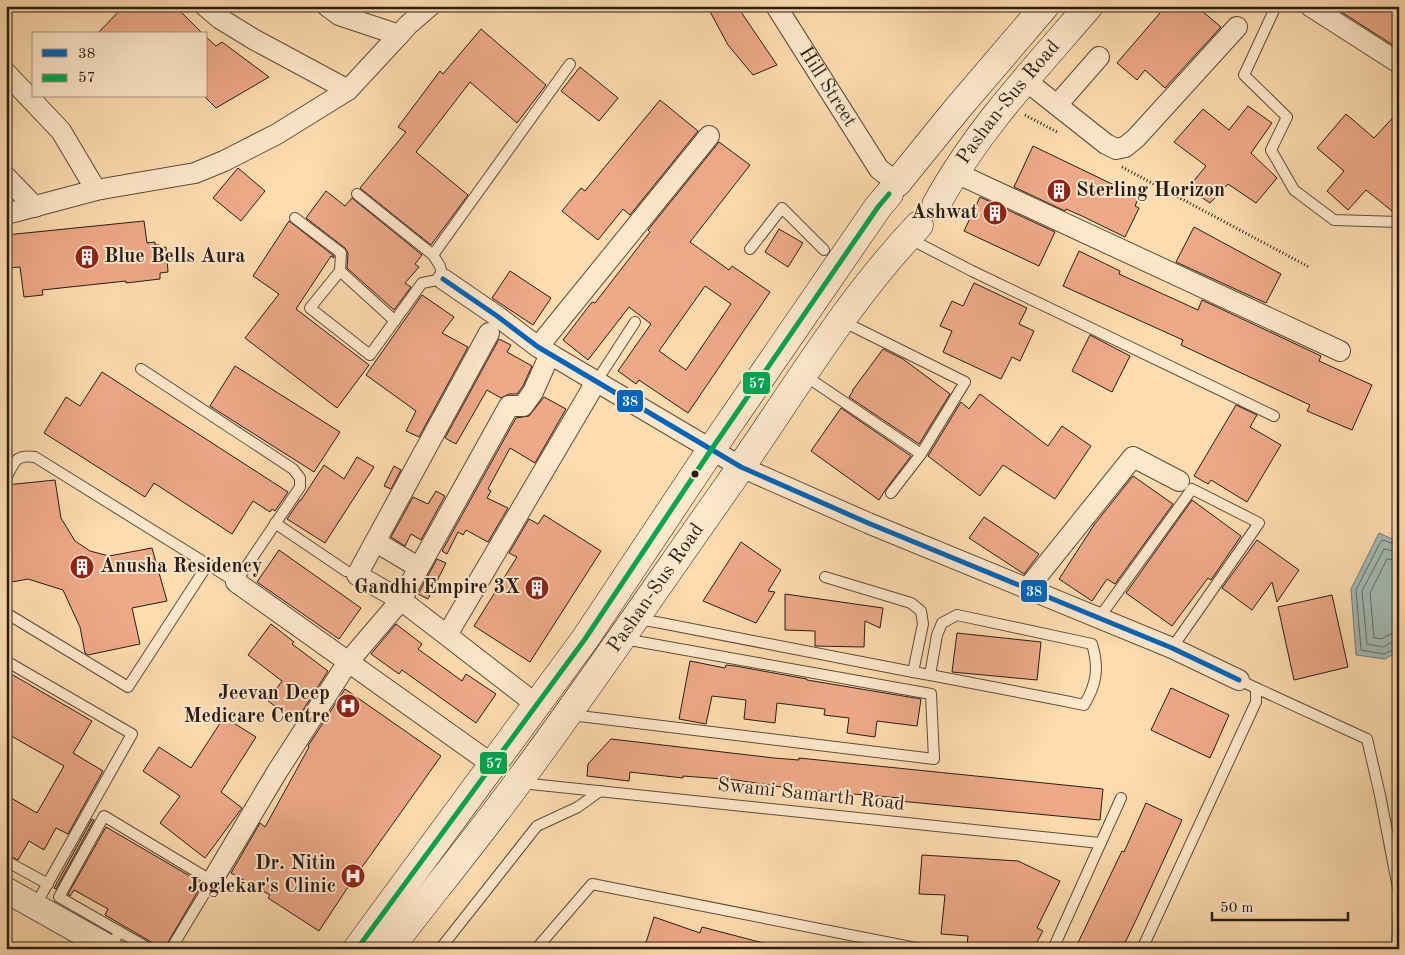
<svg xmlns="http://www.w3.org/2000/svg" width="1405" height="955" viewBox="0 0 1405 955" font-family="'Old Standard TT',serif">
<rect width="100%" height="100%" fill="#fddcaf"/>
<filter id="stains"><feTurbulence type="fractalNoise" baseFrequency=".004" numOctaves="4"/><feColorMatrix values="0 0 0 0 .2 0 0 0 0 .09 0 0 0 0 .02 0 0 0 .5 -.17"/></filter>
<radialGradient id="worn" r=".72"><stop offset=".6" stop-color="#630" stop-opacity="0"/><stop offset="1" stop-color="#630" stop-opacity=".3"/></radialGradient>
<!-- water -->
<path fill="#a2b9b4" stroke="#717a74" d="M1379,533L1399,542V651L1385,659L1356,655L1351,589Z"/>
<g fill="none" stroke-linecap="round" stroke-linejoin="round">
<!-- shore -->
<g stroke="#656a64" stroke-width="1">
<path d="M1399,546L1383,540L1381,541L1356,590L1361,650L1384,654L1399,647"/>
<path d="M1399,552L1384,549L1362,591L1367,644L1383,647L1392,642L1399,641"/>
<path d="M1399,560L1387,559L1370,593L1374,638L1381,639L1391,634L1399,633"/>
</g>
</g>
<!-- building -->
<g fill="#eea989" stroke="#281c14" fill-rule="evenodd">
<path d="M124,6H175L203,34H97Z"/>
<path d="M707,6H738L743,15L777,65L753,75L728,45Z"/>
<path d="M1166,6H1196L1221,27L1165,88L1145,70L1137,80L1117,63Z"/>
<path d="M1332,6H1399V49Z"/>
<path d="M481,29L546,85L517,123L470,82L416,152L468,195L431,245L360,188L406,132L398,127L440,71L443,74Z"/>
<path d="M206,37L216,46L222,42L269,77L216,108L206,98Z"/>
<path d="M580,67L618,98L599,121L561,91Z"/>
<path d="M660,100L698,131L630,215L623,209L598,240L562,211L581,188L585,191Z"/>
<path d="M1248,106L1272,123L1251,153L1277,178L1256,203L1228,184L1210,203L1188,188L1206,166L1174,142L1203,109L1229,130Z"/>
<path d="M1399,111V215H1397L1366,190L1348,210L1327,191L1344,171L1317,148L1346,114L1374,138Z"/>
<path d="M719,142L750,165L690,242L729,270L732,266L770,292L688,413L639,380L636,384L618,371L651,324L629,307L588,360L563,340L592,302L595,303L650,232L648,230ZM705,286L731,304L686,370L659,351Z"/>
<path d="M1033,146L1139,197L1135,206L1139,208L1125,237L1082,216L1066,209L1065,211L1014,187Z"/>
<path d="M238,168L265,191L241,221L213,198Z"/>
<path d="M326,191L345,206L352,198L422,255L415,264L419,267L405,283L411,287L394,310L347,268L348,253L345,248L306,218Z"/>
<path d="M980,197L1055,232L1039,266L964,231Z"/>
<path d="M144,221L147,243L155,242V245H159V248L166,247L168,272L160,273V279L126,283V281L42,290L43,295L24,297L20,267L6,268V235Z"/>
<path d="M289,221L334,256V258L331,256L296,309L369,365L337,408L245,338L279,294L253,276Z"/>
<path d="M1194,227L1281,274L1266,303L1176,262Z"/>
<path d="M779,229L803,243L788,267L765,252Z"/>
<path d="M1079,251L1120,271L1119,274L1198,310L1202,300L1321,356L1319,361L1372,385L1352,430L1307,411L1310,405L1181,345L1183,340L1063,286Z"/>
<path d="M510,271L551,298L533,325L492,298Z"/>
<path d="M974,283L1027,308L1019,324L1034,331L1020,361L1012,357L1001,379L943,352L952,331L940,326L952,301L963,306Z"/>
<path d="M422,295L454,317L442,333L468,347L419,437L406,431L416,411L366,375Z"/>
<path d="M1090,335L1130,356L1112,392L1072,371Z"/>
<path d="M499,339L511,345L507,352L532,366L523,386L517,394H509L501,398L487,390L456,444L445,438Z"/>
<path d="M883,349L903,359L950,394L919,444L849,397L853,391H852Z"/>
<path d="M235,366L340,432L314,472L210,406Z"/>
<path d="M102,372L288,492L275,511L272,509L270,512L253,501L232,534L154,483L145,497L44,433L66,397L80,406Z"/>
<path d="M980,394L1048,446L1062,426L1091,446L1055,499L1003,465L980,496L928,456L961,402L969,409Z"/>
<path d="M544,397L566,409L535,463L510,448L488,489L491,491L487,498L508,508L488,542L466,530L463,535L458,532L447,554L442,551L516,418L529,416Z"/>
<path d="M1236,405L1257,415L1250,427L1281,445L1247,502L1211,480L1208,484L1194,476Z"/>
<path d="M841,408L911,456L886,489L879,500L811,451Z"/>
<path d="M357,457L374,467L325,543L287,519L300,500H301L324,465L344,479Z"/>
<path d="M394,466L401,470L391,489L384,486Z"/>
<path d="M1133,476L1173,504L1115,584L1107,579L1092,601L1059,579L1094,525Z"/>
<path d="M55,480L61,518L75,541L90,551L109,556L152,548L167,601L132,608L140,644L88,655L85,653L80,627L63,590L28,579L6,583V485Z"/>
<path d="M436,491L445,496L421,540L411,534L405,546L391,537L413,497L428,504Z"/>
<path d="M1192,500L1241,536L1211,580L1208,578L1172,626L1126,593Z"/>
<path d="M544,515L601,551L530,662L474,626L517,557L509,553L529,519L538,524Z"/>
<path d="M984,517L1039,554L1024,574L969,538Z"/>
<path d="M1257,540L1299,570L1277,602L1272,582L1252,610L1222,588Z"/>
<path d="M741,542L781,570L768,591L775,592L756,623L703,601Z"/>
<path d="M279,550L361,608L339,639L257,582Z"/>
<path d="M437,559L446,563L428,599L418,594Z"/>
<path d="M785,594L883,608L880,628L865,621L864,647L815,646V631L785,630Z"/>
<path d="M1332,595L1348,667L1294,680L1278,607Z"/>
<path d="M271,624L294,642L292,644L328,671L296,721L268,701L282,681L248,655Z"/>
<path d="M396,624L422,644L418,649L462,681L466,674L496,694L476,723L402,670L399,674L371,654Z"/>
<path d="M957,633L1041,642L1037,680L952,672Z"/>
<path d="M690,661L725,668L726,665L735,666L807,679V680L921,699L917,726L877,721L875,737L847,733L849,718L824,715L825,709L777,703L775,723L744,719L746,700L712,696L706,724L679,719Z"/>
<path d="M6,671L92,721L73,753L103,771L68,834L56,828L44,850L29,841L18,860L6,854V795L37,813L64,766L6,733Z"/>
<path d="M1171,688L1229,715L1210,758L1151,730Z"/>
<path d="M345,689L441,756L350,884L319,931L268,898L270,895L231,873L260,823L265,827L309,747L308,746Z"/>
<path d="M224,717L256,737L221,792L242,808L205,858L160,823L180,796L143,771L159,747L191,768Z"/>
<path d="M611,739L774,758L799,760V758L1103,789L1100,820L899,801L900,798L795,789L736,780L683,776V778L630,772L629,781L587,776L588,764Z"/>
<path d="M1146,803L1182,820L1136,920L1122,949H1075L1122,851L1124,852Z"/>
<path d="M92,819L94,820L56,889L54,888Z"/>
<path d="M106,827L200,882L201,886L164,949L156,947L153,943L105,915L108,909L74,890L70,896L68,894Z"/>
<path d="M922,855L1018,861L1060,881L1037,928L1043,931L1033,949H998L999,948L967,945L968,936L941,934L945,895L919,894Z"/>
<path d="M654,917L700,933L702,927L767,944L766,949H644Z"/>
</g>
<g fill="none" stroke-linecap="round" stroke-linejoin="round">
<defs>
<g id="service">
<path d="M1276,6L1244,75L1287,117L1271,150L1294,190L1334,220L1399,222"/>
<path d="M295,218L341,253L340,271L310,308L370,355L422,283L443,279L440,266L433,255L357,194"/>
<path d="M908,238L972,271L1274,416"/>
<path d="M750,249L782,208L824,250"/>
<path d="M433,255L570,64"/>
<path d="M340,271L395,321"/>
<path d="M842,321L965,382L921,454L891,493"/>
<path d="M804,375L921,454"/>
<path d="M596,382L635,322"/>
<path d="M6,478C15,462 15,454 35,457L236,582L300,487V478L293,469L141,369"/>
<path d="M275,523L346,571"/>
<path d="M825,577L911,603L921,611L923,624L913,672"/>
<path d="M6,613L128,687L208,564"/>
<path d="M1099,618L1192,489L1259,523L1172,648"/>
<path d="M638,619L661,623L913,672L930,675L1065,701L1084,705C1097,684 1099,667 1092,644L957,615L942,623L937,635L930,675"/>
<path d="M6,661L132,734L35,906"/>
<path d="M1256,688L1367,739L1380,795L1399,893"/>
<path d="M571,715L934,759L931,694L624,639"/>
<path d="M521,783L1100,843"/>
<path d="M6,861L48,884"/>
<path d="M120,932L59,897L104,816L212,881L171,949"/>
<path d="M117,936L120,932L150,949"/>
<path d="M440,949L537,826L578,807L600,791"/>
<path d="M536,949L592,884L921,949"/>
<path d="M1053,949L1121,798"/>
<path d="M1142,949L1256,702V688L1239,680"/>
<path d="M1397,949L1399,908"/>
</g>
<g id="minor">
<path d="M205,6L219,18L255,40L348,90"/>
<path d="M327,6L339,15L399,35L408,25L430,6"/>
<path id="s1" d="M776,6L879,169L897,183"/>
<path d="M1310,6L1399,63"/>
<path d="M6,73L61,131L96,190"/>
<path d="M1025,80L1106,144L1116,149L1125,147L1136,138L1237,27"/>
<path d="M1057,105L1099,57"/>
<path d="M956,173L1340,351"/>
<path d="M6,177L35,207"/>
<path d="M6,214L96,190L195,173L224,161L277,134L348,90L399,35"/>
<path d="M443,279L497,316L538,347L741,467L868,523L1172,648L1239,680"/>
<path d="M489,333L357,575L401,600L537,705"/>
<path d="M538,347L709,136"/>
<path d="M376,542L418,567"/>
<path d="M236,582L493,765"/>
<path d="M1027,589L1133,457L1179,481"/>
<path d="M447,635L596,382"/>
<path d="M212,881L277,772L348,662L401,600L509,406H523L533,392L550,354"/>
</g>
<path id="tertiary" d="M6,890L111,949"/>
<g id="secondary">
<path d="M897,183L957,109L1045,6"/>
<path id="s2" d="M936,205C976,131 1034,70 1089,6"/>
<path d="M357,949L585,639L711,450L878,207L889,194"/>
<path id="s3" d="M389,949C432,893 477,838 519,781C590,685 658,585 727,487C789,399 844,304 919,225"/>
</g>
</defs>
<!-- service casing -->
<use href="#service" stroke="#5d4c3b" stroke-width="12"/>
<!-- minor casing -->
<use href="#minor" stroke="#5d4c3b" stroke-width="22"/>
<!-- tertiary casing -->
<use href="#tertiary" stroke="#5d4c3b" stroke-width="27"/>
<!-- secondary casing -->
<use href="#secondary" stroke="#281c14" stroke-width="29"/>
<!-- path -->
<g stroke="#281c14" stroke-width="3" stroke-dasharray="1 2.5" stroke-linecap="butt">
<path d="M1025,115L1059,133"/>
<path d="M1122,167L1309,267"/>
</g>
<!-- service -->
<use href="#service" stroke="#fee8cb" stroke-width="10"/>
<!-- minor -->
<use href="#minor" stroke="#fee8cb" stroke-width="20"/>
<!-- tertiary -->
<use href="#tertiary" stroke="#fee8cb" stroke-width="25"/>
<!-- secondary -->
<use href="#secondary" stroke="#fee8cb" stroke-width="28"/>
<defs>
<path id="bus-1" d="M443,279L497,316L538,347L741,467L868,523L1172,648L1239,680"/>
<path id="bus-2" d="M357,949L585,639L711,450L878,207L889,194"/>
</defs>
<!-- bus-1 casing -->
<use href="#bus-1" stroke="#fee8cb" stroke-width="9"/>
<!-- bus-2 casing -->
<use href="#bus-2" stroke="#fee8cb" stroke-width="9"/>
<!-- bus-1 -->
<use href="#bus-1" stroke="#0065bd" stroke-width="5"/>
<!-- bus-2 -->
<use href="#bus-2" stroke="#00a651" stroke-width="5"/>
</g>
<!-- icons -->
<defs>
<symbol id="building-disc" viewBox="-11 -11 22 22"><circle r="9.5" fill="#8f2418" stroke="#fee8cb"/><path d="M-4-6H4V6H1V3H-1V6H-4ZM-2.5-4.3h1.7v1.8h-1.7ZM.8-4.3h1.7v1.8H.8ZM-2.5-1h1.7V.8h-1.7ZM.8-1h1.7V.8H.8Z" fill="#fff"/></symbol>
<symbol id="hospital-disc" viewBox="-11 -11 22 22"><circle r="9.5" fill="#8f2418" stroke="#fee8cb"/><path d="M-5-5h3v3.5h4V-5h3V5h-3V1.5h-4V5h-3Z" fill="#fff"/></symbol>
</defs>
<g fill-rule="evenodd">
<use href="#building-disc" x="1045" y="177" width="28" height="28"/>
<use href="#building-disc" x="981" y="199" width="28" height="28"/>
<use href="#building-disc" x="73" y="243" width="28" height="28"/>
<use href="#building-disc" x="68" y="553" width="28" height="28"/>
<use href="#building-disc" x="523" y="574" width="28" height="28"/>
<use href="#hospital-disc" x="334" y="692" width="28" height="28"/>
<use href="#hospital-disc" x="339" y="862" width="28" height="28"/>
</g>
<!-- markers -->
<circle fill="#281c14" stroke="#fee8cb" stroke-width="2" cx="695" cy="474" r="4.5"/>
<g text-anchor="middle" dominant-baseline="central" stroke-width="4" stroke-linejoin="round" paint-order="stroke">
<!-- street labels -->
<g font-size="20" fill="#281c14" stroke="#fee8cb">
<text stroke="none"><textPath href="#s1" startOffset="96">Hill Street</textPath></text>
<text stroke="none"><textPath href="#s2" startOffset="126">Pashan-Sus Road</textPath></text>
<text stroke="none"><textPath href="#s3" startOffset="449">Pashan-Sus Road</textPath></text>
<text transform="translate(811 795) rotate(6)">Swami Samarth Road</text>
</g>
<!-- poi labels -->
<g font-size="20" font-weight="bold" fill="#281c14" stroke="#fee8cb" text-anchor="end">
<text x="1076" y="191" text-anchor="start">Sterling Horizon</text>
<text x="978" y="213">Ashwat</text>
<text x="104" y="257" text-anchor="start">Blue Bells Aura</text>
<text x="100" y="567" text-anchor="start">Anusha Residency</text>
<text x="520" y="588">Gandhi Empire 3X</text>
<text x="330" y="694">Jeevan Deep<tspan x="330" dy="23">Medicare Centre</tspan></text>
<text x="336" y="864">Dr. Nitin<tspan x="336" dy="23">Joglekar's Clinic</tspan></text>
</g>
</g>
<g stroke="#fee8cb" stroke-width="2">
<rect x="742" y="371" width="29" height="24" rx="5" fill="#00a651"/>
<rect x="616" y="389" width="28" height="24" rx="5" fill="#0065bd"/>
<rect x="1020" y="579" width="28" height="24" rx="5" fill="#0065bd"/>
<rect x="479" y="751" width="29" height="24" rx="5" fill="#00a651"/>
</g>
<g font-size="14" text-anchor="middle" font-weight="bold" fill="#fff">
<text x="757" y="388">57</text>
<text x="630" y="406">38</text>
<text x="1034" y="596">38</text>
<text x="494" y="768">57</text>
</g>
<!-- margin -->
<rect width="1405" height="955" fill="none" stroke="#fddcaf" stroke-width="25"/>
<rect x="8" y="8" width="1390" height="940" fill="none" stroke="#281c14" stroke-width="2.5"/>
<rect x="12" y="12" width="1380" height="930" fill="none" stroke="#281c14"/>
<!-- legend -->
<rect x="32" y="32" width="175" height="65" fill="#fee8cb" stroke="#a89682"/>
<rect x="42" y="49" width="25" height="8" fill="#0065bd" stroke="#a89682"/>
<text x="78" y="58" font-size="15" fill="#281c14">38</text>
<rect x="42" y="74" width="25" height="8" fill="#00a651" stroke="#a89682"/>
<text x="78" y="82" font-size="15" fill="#281c14">57</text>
<!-- scale -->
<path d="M1212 912v8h136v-8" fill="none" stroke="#281c14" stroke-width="2.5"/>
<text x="1220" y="912" font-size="15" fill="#281c14" stroke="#fee8cb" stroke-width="4" paint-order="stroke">50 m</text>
<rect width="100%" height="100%" filter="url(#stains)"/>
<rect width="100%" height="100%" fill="url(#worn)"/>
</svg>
